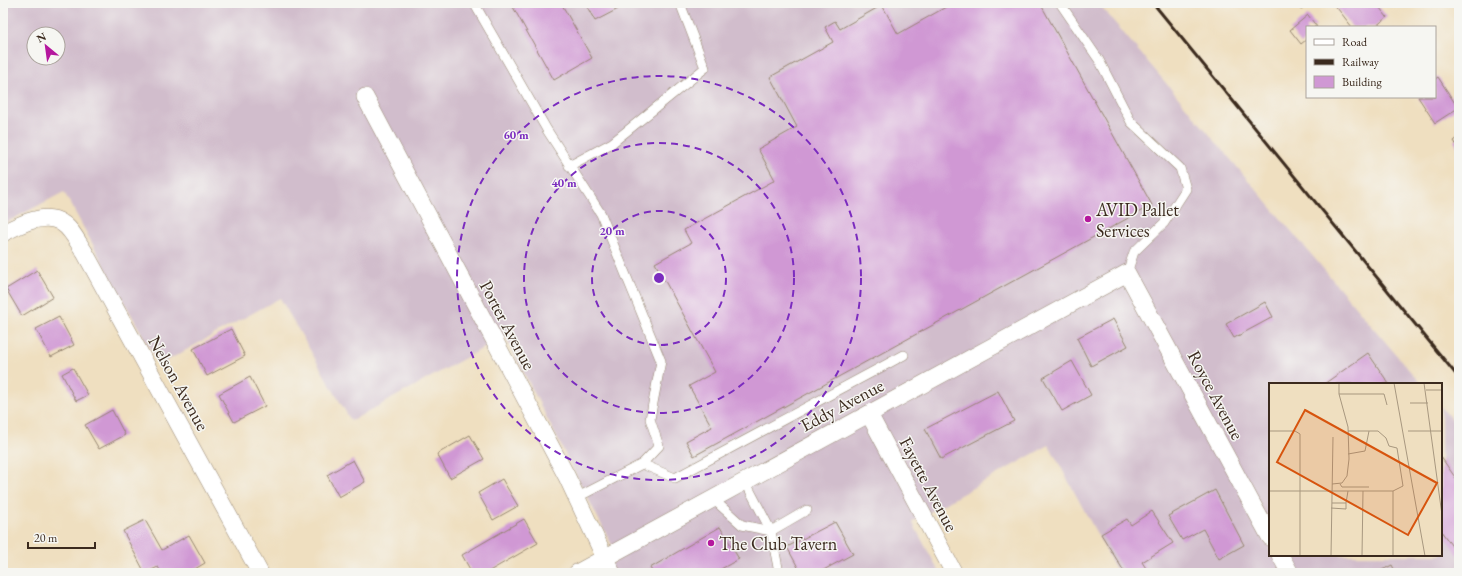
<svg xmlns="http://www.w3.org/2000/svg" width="1462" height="576" viewBox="0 0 1462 576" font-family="'EB Garamond',serif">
<rect width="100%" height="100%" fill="#f6f6f2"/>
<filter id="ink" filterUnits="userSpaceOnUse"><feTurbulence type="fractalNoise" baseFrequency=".025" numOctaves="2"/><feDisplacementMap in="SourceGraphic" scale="8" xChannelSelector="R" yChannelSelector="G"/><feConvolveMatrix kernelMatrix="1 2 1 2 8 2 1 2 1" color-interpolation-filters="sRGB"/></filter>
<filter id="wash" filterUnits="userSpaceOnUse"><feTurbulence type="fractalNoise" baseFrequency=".012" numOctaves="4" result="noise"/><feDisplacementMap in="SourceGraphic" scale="16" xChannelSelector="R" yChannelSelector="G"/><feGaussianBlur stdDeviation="0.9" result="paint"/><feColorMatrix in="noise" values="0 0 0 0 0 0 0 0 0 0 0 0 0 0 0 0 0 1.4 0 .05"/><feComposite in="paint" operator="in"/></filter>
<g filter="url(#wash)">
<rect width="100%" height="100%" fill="#efdfc0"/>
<!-- industrial -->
<path fill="#d1bdcc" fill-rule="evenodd" d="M3,3H1098L1421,384H1270V555H1441V407L1459,428V573H1118L1049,445L912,522L940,573H595L619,559L505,336L351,421L280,298L159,365L64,192L3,224ZM34,34H58V58H34Z"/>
<g id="blocks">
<!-- building -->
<g fill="#d098d4">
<path d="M519,3H561L592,58L554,80L513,7Z"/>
<path d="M585,3H614L618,9L595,21Z"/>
<path d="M953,3H1040L1152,205L694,456L686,441L712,427L689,386L715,372L655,263L691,243L684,230L775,180L758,149L797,127L770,77L833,42L825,27L835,21L840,29L882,5L898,34Z"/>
<path d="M1296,3H1310L1301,9Z"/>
<path d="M1335,3H1376L1387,17L1375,27H1352L1334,4Z"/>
<path d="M1308,15L1317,27H1307V39L1301,44L1290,30Z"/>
<path d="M1438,77L1458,108L1435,123L1418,97H1435V79Z"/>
<path d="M1459,137V149L1454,141Z"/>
<path d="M37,270L53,297L22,316L6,289Z"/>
<path d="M1265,302L1273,317L1234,338L1226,324Z"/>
<path d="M59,317L74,345L51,357L36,329Z"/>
<path d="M1113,319L1128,346L1091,366L1077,338Z"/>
<path d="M231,329L245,356L207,376L193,349Z"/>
<path d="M1368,353L1389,384H1324Z"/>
<path d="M1072,361L1091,395L1062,411L1043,378Z"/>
<path d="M73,368L88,395L76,401L62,374Z"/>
<path d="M250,377L265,406L234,422L219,394Z"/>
<path d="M998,391L1014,421L941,459L925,429Z"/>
<path d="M112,410L125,435L99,449L85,425Z"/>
<path d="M470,435L484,459L450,478L437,454Z"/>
<path d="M1441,457L1459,483V556L1441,531Z"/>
<path d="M353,460L365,482L339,497L327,475Z"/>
<path d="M502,479L518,506L493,520L478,493Z"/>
<path d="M1215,490L1244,545L1219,559L1203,529L1182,540L1168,516Z"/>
<path d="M1152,511L1173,543L1142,562L1149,573H1125L1101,534L1127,519L1131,525Z"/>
<path d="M524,519L538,543L486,573H472L462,555Z"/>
<path d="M145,520L162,550L189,535L205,563L188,573H162L158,567L145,573L123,531Z"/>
<path d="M835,522L853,554L818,573H801L787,547Z"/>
<path d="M720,527L739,559L721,569L724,573H653L650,568Z"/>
<path d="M1392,565L1396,573H1376Z"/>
</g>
</g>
</g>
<g filter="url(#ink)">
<use href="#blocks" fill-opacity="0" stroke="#95846f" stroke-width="1"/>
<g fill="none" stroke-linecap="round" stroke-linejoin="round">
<defs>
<g id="lane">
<path d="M474,3L547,130L601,214L661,361L650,419L659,446L642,464L576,498"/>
<path d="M1060,3L1099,60L1131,122L1180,168L1186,189L1164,223L1134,252L1127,273"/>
<path d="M569,166L612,143L705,68L680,3"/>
<path d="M642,464L675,478L904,355"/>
<path d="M745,481L771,531L779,573"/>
<path d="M713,499L742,525L771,531L807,510"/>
</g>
<g id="street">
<path d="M365,97L567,477L612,573"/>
<path d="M3,233C19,225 45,211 62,223C72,229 78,243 85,253L260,573"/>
<path d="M869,414L954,573"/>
<path d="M1280,555L1290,573"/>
<path d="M577,573L1127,273L1270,537"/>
</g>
</defs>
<!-- lane casing -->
<use href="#lane" stroke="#95846f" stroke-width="10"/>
<!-- street casing -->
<use href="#street" stroke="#95846f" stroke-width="18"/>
<!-- lane -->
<use href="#lane" stroke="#fff" stroke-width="9"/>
<!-- street -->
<use href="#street" stroke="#fff" stroke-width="17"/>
<!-- rail -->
<path stroke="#3b2a1e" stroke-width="3" d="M1153,3L1459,378"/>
</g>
</g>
<!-- distance rings -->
<g fill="none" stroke="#7b2cbf" stroke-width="2" stroke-dasharray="7 5">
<circle cx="659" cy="278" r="67"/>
<circle cx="659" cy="278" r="135"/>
<circle cx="659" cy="278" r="202"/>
</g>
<!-- markers -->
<g fill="#b5179e" stroke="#f6f6f2" stroke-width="1.5">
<circle cx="1088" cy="219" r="4"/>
<circle cx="711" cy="543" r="4"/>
</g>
<g text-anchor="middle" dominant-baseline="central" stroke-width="3" stroke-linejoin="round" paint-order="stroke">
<!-- poi labels -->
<g font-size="18" fill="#3b2a1e" stroke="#f6f6f2" text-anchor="start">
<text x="1096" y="209">AVID Pallet<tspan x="1096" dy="21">Services</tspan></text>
<text x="719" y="543">The Club Tavern</text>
</g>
<!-- street labels -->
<g font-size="18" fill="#3b2a1e" stroke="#f6f6f2">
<text transform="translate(508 325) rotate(62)">Porter Avenue</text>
<text transform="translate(179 383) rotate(61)">Nelson Avenue</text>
<text transform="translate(1216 395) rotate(62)">Royce Avenue</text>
<text transform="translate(842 405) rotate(-28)">Eddy Avenue</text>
<text transform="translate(929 484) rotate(62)">Fayette Avenue</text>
</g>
</g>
<!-- overview -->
<g transform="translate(1269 383)">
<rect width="173" height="173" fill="#efdfc0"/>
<path fill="none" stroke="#a7977f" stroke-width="1" d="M125,0L156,173M155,0L173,132M157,7H173M70,11H115L118,22M141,20H159M0,48H26L31,51V173M139,48H173M79,71L96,68L100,48M63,101L73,100L78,93L80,76L79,44L70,11V0M71,101L73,104H100M0,108H124L134,103L128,65L120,63L117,55L109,48H79M77,120L79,108M62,125L77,126V120H63M62,173L64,54M93,173L94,108M124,173V108"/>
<path fill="#d7540e" fill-opacity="0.15" stroke="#d7540e" stroke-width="2" d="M36,27L168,100L139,152L8,79Z"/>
<rect width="173" height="173" fill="none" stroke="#3b2a1e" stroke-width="2"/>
</g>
<circle cx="659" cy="278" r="6" fill="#7b2cbf" stroke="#f6f6f2" stroke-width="2"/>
<g font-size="12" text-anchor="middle" font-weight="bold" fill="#7b2cbf" stroke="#f6f6f2" stroke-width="3" stroke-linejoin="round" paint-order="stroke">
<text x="516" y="139">60 m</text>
<text x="564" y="187">40 m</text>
<text x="612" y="235">20 m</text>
</g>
<!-- margin -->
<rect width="1462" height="576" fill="none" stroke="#f6f6f2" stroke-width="16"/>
<!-- legend -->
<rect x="1306" y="26" width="130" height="72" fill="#f6f6f2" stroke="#aba49d"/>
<rect x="1314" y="39" width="20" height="6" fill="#ffffff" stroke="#aba49d"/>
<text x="1342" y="46" font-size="12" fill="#3b2a1e">Road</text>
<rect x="1314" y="59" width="20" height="6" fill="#3b2a1e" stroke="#aba49d"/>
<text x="1342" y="66" font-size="12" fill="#3b2a1e">Railway</text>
<rect x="1314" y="76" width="20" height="12" fill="#d098d4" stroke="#aba49d"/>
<text x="1342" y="86" font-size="12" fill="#3b2a1e">Building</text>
<!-- north arrow -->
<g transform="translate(46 46) rotate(331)"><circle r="19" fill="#f6f6f2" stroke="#aba49d"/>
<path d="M0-3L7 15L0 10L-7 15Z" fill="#b5179e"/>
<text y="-6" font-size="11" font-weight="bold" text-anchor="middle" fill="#3b2a1e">N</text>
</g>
<!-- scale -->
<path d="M28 542v6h67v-6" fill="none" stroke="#3b2a1e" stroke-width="2"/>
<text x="34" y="542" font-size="12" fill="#3b2a1e" stroke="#f6f6f2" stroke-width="3" paint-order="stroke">20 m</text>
</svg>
